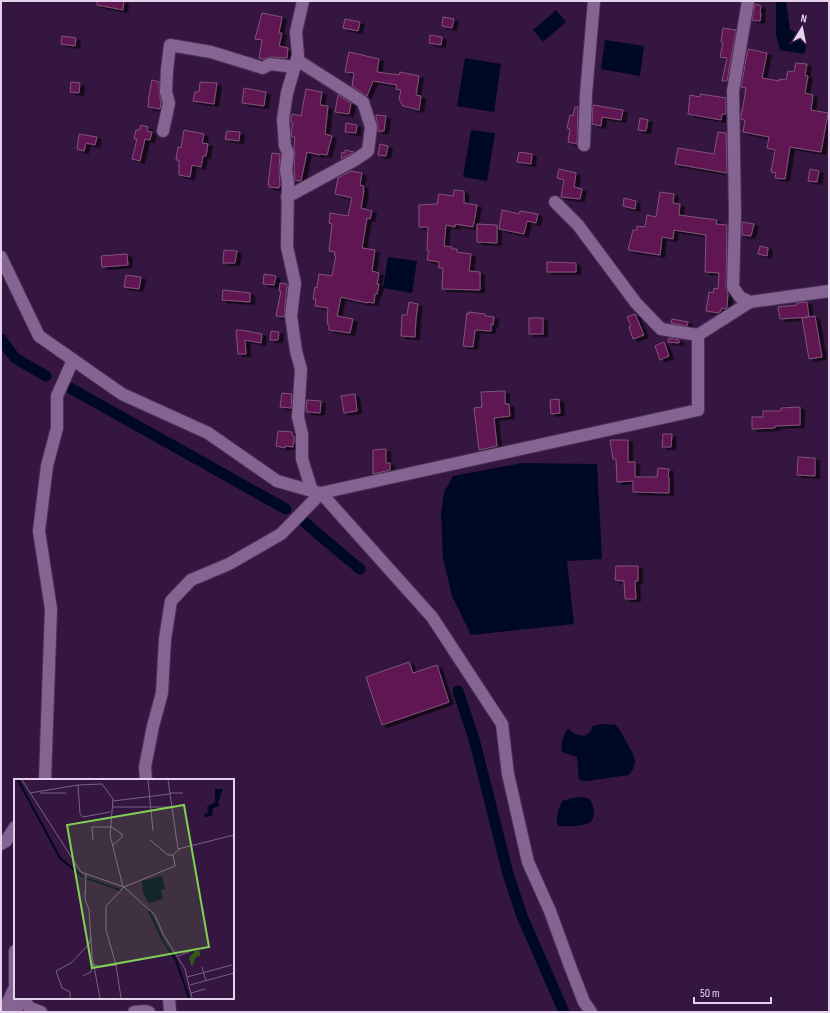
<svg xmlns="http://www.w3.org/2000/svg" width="830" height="1013" viewBox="0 0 830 1013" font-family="'Sofia Sans Condensed',sans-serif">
<defs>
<filter id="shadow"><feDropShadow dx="4.5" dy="2.5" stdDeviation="0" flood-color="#0009"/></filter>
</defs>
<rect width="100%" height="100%" fill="#341640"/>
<!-- water -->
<g fill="#000924">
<path d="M776,1H786L790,30L802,34L807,45L804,54L780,50L776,35Z"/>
<path d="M556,10L566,22L543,42L533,30Z"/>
<path d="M605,40L644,46L640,76L601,69Z"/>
<path d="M465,58L501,64L494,112L457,106Z"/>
<path d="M471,130L495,133L487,181L463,177Z"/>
<path d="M388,257L417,261L412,293L383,288Z"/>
<path d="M522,463L597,464L602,559L567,561L574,624L471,635L452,596L443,558L441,513L444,492L453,476Z"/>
<path d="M601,724L616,725C621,731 624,738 628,745C629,748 632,751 633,754C637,761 634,769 629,775L587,781L579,780L577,757L562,752C560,744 563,737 567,730L569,729L575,734L585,736L590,732L593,726Z"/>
<path d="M583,797L590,799C604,829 579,826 558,826C555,817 559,809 562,801L572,798Z"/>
</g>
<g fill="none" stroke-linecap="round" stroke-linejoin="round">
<!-- canal -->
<g stroke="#000924" stroke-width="11">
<path d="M1,339L15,358L46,376"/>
<path d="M70,388L286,509"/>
<path d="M304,522L360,569"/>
<path d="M458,691L474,739L486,786L508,874L522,916L564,1012"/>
</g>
</g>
<!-- building -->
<g fill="#5e1552" stroke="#835378" filter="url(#shadow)">
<path d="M97,1H124L123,10L97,5Z"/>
<path d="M755,4L761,6L760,13H761L760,21L752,20Z"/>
<path d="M262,13L282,17L279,33H282L279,46L288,48L287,58L271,57L263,59L259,58L262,40L255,39Z"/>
<path d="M443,17L454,19L452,28L442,26Z"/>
<path d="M345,19L360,22L358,31L343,28Z"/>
<path d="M723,28L736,30L727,81H722L727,58L720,57L723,43L721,42Z"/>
<path d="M430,35L442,37L441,45L429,43Z"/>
<path d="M62,36L76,38L75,46L61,44Z"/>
<path d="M748,49L767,53L762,78L779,81V79L786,80L788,71L794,72L796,63L807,64L805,75L808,76L805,93L813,95L811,110L828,113L821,152L790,147L785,179L775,178L776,173L771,172L775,150L767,148L769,137L743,132L745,120L741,119V116L742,111V112L746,88L741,87Z"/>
<path d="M349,52L379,59L377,72L399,75L400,72L419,76L416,95L421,96L419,110L403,106L399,99L401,90L396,89L397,85L373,81L367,96L352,86L354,73L345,72Z"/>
<path d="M152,80L159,82V92L161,103L160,109L148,107L149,101H148Z"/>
<path d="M71,82L80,83L79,93L70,92Z"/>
<path d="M200,82L217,83L214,104L193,101L195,92H199Z"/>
<path d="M244,88L266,92L264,106L242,103Z"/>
<path d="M306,89L322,92L320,105L328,106L325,134L332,136L327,155L321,154L320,155L307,152L301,181L295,180L294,170L295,153L294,147L295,137H292L291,132L293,124L291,123V119L292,114L301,116Z"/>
<path d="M700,94L726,98V114H722L721,120L688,114L690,95L700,97Z"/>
<path d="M338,95L351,103L349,114L335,112Z"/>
<path d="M593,105L623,110L621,120L602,117L601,126L592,124Z"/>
<path d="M575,107H578L577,144L568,142L570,129L567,128L570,115L573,116Z"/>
<path d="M376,115L386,116L384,131H378V125L376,117Z"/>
<path d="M640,118L648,120L646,131L638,130Z"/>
<path d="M346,123L357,125L356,133L345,132Z"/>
<path d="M141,125L148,127L147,131L152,132L150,140L145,139L140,161L132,159L137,139H134L136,130H139Z"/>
<path d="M184,130L204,134L202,143L208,144L206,156H203L201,167L192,165L190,177L179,175V160H176L178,147L181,148Z"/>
<path d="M227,131L240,132L239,141L225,139Z"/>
<path d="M718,132L726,133L727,173L675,164L678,148L714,154Z"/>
<path d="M79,134L97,137L95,145L86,143L84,151L77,149Z"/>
<path d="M380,144L388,146L386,156L378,155Z"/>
<path d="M345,150L354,152L341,159L342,152L345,153Z"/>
<path d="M519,152L532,154L531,164L517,162Z"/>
<path d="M272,153L280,154L279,169L280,186H279V188L269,187V185H268Z"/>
<path d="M559,169L576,173L574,187L582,189L580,199L561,197L564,180L557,178Z"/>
<path d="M810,169L819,171L817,182L808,181Z"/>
<path d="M351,171L362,173L360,185L364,186L363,190H364L361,208L372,211L370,219L367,218L362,248L375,250L372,271L379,273L377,284H379L377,294H375L374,303L367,302V303L341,297L337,316L353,319L350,333L329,330V325L327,324L328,321H327L328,308L315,306L316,299H313L315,287L317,288L319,274L332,276L336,255H334L335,252L329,251L332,224L329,223L330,213L348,216L352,198L335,194L338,178Z"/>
<path d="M454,190L464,191V203L477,205L473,227L455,224V227L446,225L444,246L452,247V249H457V252L471,254L469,271L480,272V290L442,289L443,268H439V262L427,260L429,251H427L428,227H419V205L437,204L439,194L453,196Z"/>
<path d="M660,192L674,194L673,203L680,204L679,215L717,220L716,224L727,225L726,287L728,294L727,307L726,309L722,308L721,311L718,313L706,311L709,292L713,293L714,288L718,289L719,273L705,272L706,235L674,230L673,239L662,237L660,255L628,250L633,230H637V226L645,227L647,215L656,217Z"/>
<path d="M624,198L636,201L635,209L623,206Z"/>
<path d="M502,210L519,214L520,211L538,214L536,223L527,221L524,234L499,229Z"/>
<path d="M742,222L754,224L751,236L742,235Z"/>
<path d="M477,224L497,225V243L477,242Z"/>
<path d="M760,246L768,248L767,256L758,254Z"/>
<path d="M224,250L237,251L235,263H223Z"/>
<path d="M127,254L128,265L102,267L101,256Z"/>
<path d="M547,262L576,263V272H547Z"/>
<path d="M264,274L276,276L274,285L263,284Z"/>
<path d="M126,275L141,277L139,289L124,287Z"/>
<path d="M280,283L287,284L284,317L276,316L281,291H279Z"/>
<path d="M223,290L250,293V302L222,300Z"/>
<path d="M409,302L418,304L416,318L415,337L401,336L402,315H407Z"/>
<path d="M807,302L809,317L780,319L778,307L797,305L796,303Z"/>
<path d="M469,312L485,314V316L494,317L493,325L491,324V331L475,330L473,347L463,346L467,313L469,314Z"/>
<path d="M635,314L644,335L633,339L629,327L631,326L627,317Z"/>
<path d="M815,316L822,357L809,359L802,318Z"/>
<rect x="529" y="318" width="14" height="16"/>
<path d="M672,319L688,322L687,326L671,323Z"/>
<path d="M236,330H241L262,334L261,343L245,340L246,354H238Z"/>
<path d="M271,331L279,332L278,340H270Z"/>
<path d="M669,338L679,340V343L668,342Z"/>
<path d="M664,342L669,356L660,360L655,346Z"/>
<path d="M505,391V404H509L510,416L494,418L497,446L479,450L474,408L482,407L481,392Z"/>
<path d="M282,393L292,394L291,408L280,407Z"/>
<path d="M355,394L357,411L344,413L341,396Z"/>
<path d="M559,399L560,413L551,414L550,400Z"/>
<path d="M307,400L321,401L320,413L307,412V410H306Z"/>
<path d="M800,407V425L775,426V428L752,429V417H763V411H781V408Z"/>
<path d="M278,431L292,432V435L294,436V443H293V447L285,446V448L276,446Z"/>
<path d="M663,434H672L671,447H662Z"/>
<path d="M610,440H628V462H635V477H657L658,468L669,469L668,477H669V493L633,492V481L617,482L616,459H613Z"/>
<path d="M386,449V463H390V470L373,474V450Z"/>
<path d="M798,457L815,458V476L797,475Z"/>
<path d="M616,566H638V581H635L636,599H625L624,581L615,580Z"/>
<path d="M409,662L413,673L437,665L449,702L382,725L366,677Z"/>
</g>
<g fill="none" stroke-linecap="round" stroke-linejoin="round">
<defs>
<g id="minor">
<path d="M303,1L296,32L298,55L287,93L283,119L285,146L288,153L286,170L288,183L287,247L295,283L291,316L296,351L301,369L298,417L302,434V459L312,491"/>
<path d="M748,1L733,91L735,215L733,287L740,297L750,302L829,291"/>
<path d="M163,131L169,103L166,92L167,70L170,45L211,52L263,68L270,64L295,67"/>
<path d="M584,145L586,94L594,1"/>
<path d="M287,197L355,160L368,151L371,127L363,102L297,60"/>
<path d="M555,202L578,225L636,303L661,329L698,335"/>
<path d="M1,257L39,336L122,394L208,433L277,481L312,491L321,493L432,617L502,724L508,774L528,862L550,911L570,966L584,1002L591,1012"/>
<path d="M45,780L51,609L39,531L47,466L57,428V396L73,360"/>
<path d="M146,780L145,767L153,726L162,693L165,639L171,601L191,580L229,564L281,534L321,493L698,410V335L750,302"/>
<path d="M1,844L6,841L15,827"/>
<path d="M15,951V992"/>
<path d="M16,998L17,1012"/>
<path d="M22,998L30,1008L41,1012"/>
<path d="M169,998L170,1012"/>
<path d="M3,1012L15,987V988"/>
<path d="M134,1012L145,1011L149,1012"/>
</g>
</defs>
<!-- minor casing -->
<use href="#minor" stroke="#4b3256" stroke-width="14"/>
<!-- minor -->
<use href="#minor" stroke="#856494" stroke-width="12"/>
</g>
<!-- overview -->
<g transform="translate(14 779)">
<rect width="220" height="220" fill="#341640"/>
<path d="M181,172H186V177L182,178L178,188L175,179Z" fill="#325918"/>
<path d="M201,10H209L204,24L206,27L199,29L198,37L191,38L190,35L194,34L193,28L201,23ZM148,97L151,110L147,111L149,120L135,124L129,114L128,102Z" fill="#000924"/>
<path fill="none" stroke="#000924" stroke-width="2" d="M4,1L46,79L69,98M72,99L106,111M135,132L149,162L162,181L175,219"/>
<path fill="none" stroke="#7b6185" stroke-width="1" d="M8,1L67,93L110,108L141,136L149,155L171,190L178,219M134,1L139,52M154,1L164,70L220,56M64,6L88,5L99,20L96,56L109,108M16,14L64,6L66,35L69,38L96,33M26,14H52M156,14H169M99,22L156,15M98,28H158M96,47L108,55V58L98,67M79,61L78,48H96M136,61L154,76H159M72,95L71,120L75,131L78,177L86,219M164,177L177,172M188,188L192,202M69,197L77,193L79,185L86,188L102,186M173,198L218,186M176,206L220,194M177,214L191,210M56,219V213L48,209L42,192L57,184L75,165L77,157M107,219L102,186L92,151V127L110,108L161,87L159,76L166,70"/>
<path fill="#81d050" fill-opacity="0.15" stroke="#81d050" stroke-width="2" d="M170,26L195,168L78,189L53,46Z"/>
<rect width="220" height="220" fill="none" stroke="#e5d2ed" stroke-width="2"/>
</g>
<!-- border -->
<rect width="830" height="1013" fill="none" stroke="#e5d2ed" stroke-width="4"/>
<!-- north arrow -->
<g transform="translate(802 28) rotate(10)" stroke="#341640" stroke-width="3" paint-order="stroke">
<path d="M0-3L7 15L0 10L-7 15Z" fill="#e5d2ed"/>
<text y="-6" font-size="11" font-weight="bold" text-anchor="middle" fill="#e5d2ed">N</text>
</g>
<!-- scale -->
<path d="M694 997v6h77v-6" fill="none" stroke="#e5d2ed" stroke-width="2"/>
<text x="700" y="997" font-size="12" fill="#e5d2ed" stroke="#341640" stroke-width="3" paint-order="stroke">50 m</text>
</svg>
